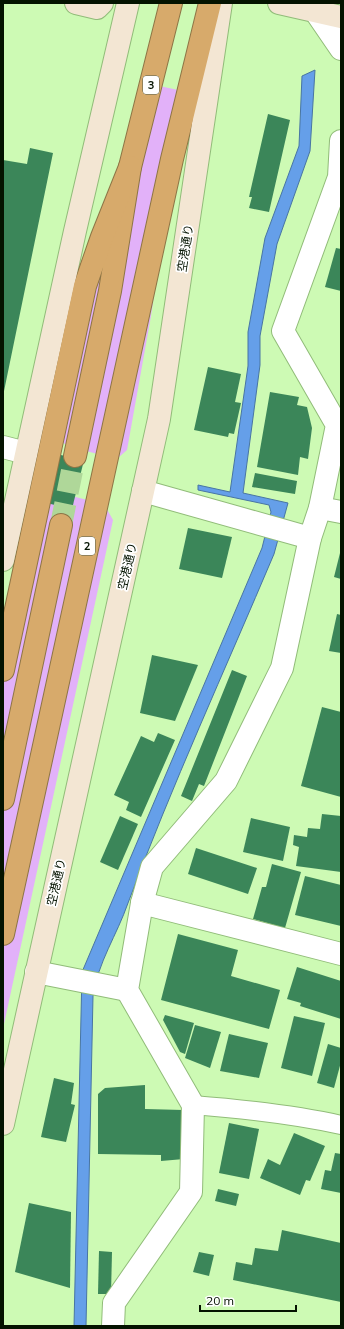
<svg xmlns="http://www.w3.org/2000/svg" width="344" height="1329" viewBox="0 0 344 1329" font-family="Mulish,'Noto Sans JP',sans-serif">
<rect width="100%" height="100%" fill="#cdfab4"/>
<!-- green -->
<g fill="#e2b1f9">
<path d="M145,83L183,91L151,316L127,450L119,457L112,458L68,446L59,440Z"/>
<path d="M55,492L104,504L113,520L4,1024L3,679L42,501Z"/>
</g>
<!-- water -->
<path fill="#659fe9" stroke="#4875a3" d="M315,70L310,151L277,244L260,336V365L243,493L288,503L274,554C225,670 172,785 128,903C117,935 98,962 93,996L86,1326H74L82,972L262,548L271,512L269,505L198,490V485L230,492L248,366V332L265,238L299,146L302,76Z"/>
<!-- building -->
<g fill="#3b8659">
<path d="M268,114L290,120L269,212L249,208L252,197H249Z"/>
<path d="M30,148L53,153L3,396V160L27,164Z"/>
<path d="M336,248L341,249V291L325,287Z"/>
<path d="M208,367L241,374L235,402L241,403L234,434L229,433L228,437L194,430Z"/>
<path d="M270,392L299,397L297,405L307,407L312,428L308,459L300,457L298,475L257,467Z"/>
<path d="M33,449L84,460L72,509L21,497Z"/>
<path d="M255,473L297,481L295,494L252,487Z"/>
<path d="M188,528L232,537L222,578L179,569Z"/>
<path d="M341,549V579L334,577Z"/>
<path d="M337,614L341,615V653L329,651Z"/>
<path d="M152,655L198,665L175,721L140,713Z"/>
<path d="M232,670L247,676L204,786L199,784L192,801L181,796Z"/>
<path d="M322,707L341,712V797L301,786Z"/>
<path d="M158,733L175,740L141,817L126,810L129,802L114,795L141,736L154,742Z"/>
<path d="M322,814L341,816V872L296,866L299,847L293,845L294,835L307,837L308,828L320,829Z"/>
<path d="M120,816L138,824L118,870L100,862Z"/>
<path d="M251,818L290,827L283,861L243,852Z"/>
<path d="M196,848L257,868L248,894L188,874Z"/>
<path d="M272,864L301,872L285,928L253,919L262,887H266Z"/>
<path d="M305,876L341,885V926L295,915Z"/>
<path d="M178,934L238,950L231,976L280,990L269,1029L161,1000Z"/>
<path d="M297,967L341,981V1019L300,1006L301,1003L287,999Z"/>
<path d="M165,1015L194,1023L185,1054L180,1052L163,1020Z"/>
<path d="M294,1016L325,1023L312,1076L281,1068Z"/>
<path d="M195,1025L221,1032L210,1068L185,1058Z"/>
<path d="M229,1034L268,1043L259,1078L220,1071Z"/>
<path d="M328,1044L341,1048V1062L334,1088L317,1083Z"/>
<path d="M54,1078L74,1083L71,1104L75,1105L66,1142L41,1137Z"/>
<path d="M145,1085V1109L183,1110L184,1159L161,1161V1155L98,1154V1094L105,1088Z"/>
<path d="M229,1123L259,1129L249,1179L219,1173Z"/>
<path d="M294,1133L325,1146L310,1181L306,1180L300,1195L260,1178L268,1159L280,1165Z"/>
<path d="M335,1153L341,1154V1193L321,1189L325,1170L331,1171Z"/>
<path d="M218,1189L239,1194L236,1206L215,1201Z"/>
<path d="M29,1203L71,1212L70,1288L15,1272Z"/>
<path d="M282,1230L341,1243V1302L233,1280L236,1262L252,1265L255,1248L278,1251Z"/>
<path d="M99,1251L112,1252L111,1294H98Z"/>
<path d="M199,1252L214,1255L209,1276L193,1272Z"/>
</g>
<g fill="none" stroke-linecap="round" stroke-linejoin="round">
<!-- highway-tunnel -->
<path stroke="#afd799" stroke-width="22" stroke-dasharray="22 11" stroke-linecap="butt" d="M61,525L75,456"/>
<defs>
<path id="lane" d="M193,1105C243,1109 292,1114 341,1125"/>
<g id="street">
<path d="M315,11L341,49"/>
<path d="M3,447L26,453"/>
<path d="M143,491L310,538"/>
<path d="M320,508L341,512"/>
<path d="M142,903L341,954"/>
<path d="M36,972L127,990"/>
<path d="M113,1326L114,1303L191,1192L193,1105L127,990L142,903L152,867L226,781L282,668L310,538L320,508L337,425L283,331L339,177L341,141"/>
</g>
<g id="secondary">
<path d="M76,3L97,8L102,3"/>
<path d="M279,3L341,17"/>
<path d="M3,560L75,231L128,3"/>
<path d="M3,1124L159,419L221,3"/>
</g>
<g id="highway">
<path d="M75,456L110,291L130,167L171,3"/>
<path d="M3,670L85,286L102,237L130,167"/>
<path d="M3,799L61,525"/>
<path d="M3,934L172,159L210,3"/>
</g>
</defs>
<!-- lane casing -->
<use href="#lane" stroke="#91bc79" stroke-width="20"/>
<!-- street casing -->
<use href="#street" stroke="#91bc79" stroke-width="24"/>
<!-- secondary casing -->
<use href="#secondary" stroke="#91bc79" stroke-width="24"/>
<!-- highway casing -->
<use href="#highway" stroke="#8d7546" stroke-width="24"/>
<!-- lane -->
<use href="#lane" stroke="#fff" stroke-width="18"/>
<!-- street -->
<use href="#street" stroke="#fff" stroke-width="22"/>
<!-- secondary -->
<use href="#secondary" stroke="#f3e6d3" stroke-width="22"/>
<!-- highway -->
<use href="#highway" stroke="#d7aa6b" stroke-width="22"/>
</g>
<g text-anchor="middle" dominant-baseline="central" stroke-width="3.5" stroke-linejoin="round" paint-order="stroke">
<!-- shield labels -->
<g fill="#fff" stroke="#4f5a4c" stroke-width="1">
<rect x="143" y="76" width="16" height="18" rx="3"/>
<rect x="79" y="537" width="16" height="18" rx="3"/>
</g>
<g font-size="11" font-weight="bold" fill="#041300">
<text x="151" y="85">3</text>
<text x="87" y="546">2</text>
</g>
<!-- street labels -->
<g font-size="12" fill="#041300" stroke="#fff">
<text transform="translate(185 248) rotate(-81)">空港通り</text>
<text transform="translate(127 566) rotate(-77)">空港通り</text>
<text transform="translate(56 882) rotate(-77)">空港通り</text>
</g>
</g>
<!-- border -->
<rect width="344" height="1329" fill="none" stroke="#041300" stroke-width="8"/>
<!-- scale -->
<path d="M200 1305v6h96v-6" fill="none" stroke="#041300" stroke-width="2"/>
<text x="206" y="1305" font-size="12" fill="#041300" stroke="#ffffff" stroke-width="3" paint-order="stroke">20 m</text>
</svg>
